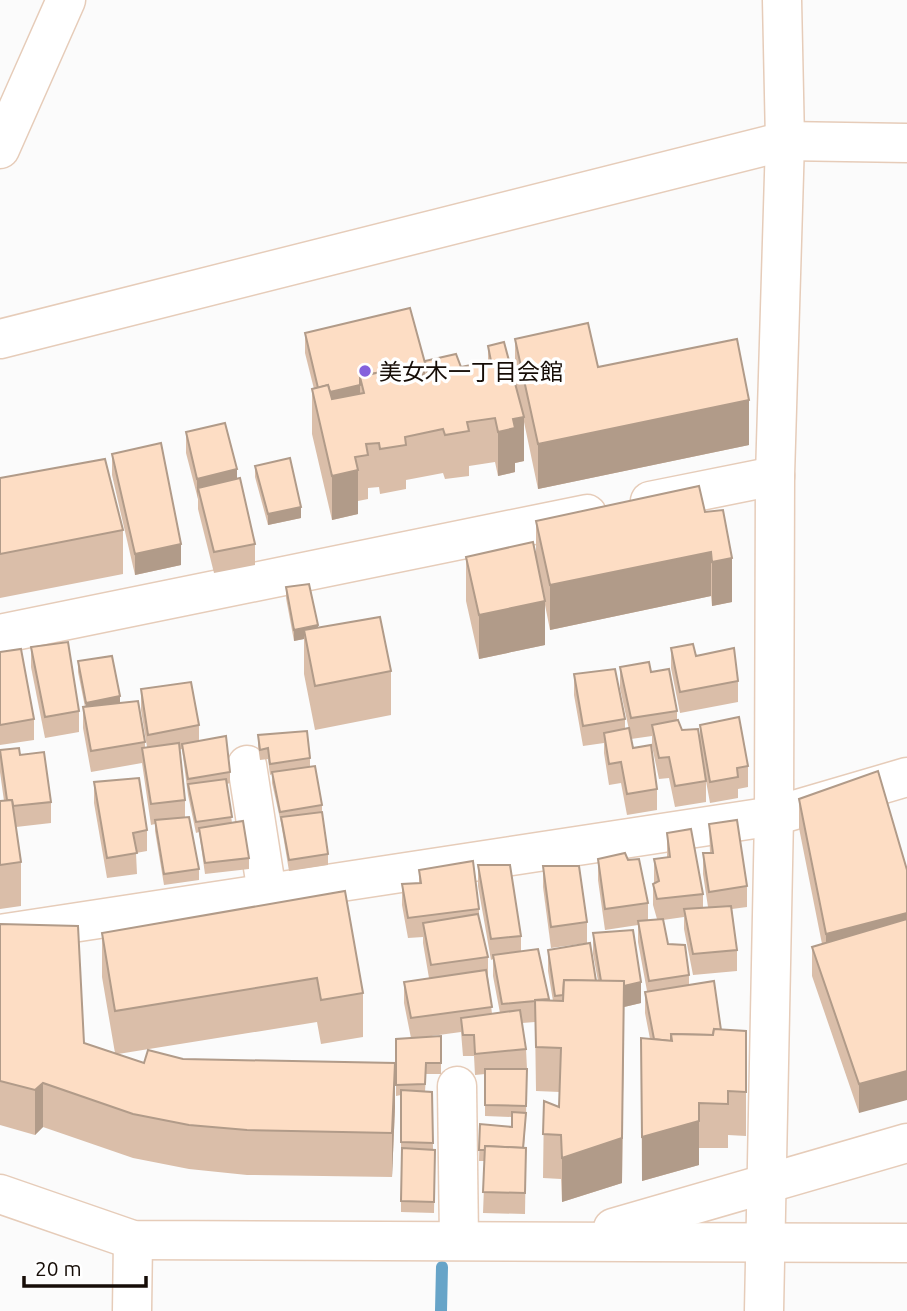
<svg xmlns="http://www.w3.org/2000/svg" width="907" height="1311" viewBox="0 0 907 1311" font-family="Ubuntu,'Noto Sans JP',sans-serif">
<rect width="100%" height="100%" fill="#fbfbfb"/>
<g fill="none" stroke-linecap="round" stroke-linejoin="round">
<!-- stream -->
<path stroke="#67a4c8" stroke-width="12" d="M441,1311L442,1267"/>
<defs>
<g id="minor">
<path d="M0,149L66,0"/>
<path d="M0,339L785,141L907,143"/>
<path d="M650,501L775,476"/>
<path d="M0,634L587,514"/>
<path d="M247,765L267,893"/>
<path d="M0,934L774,816L907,777"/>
<path d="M457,1086L459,1240"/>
<path d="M0,1194L133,1240L907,1243"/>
<path d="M613,1228L907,1143"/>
<path d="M132,1311L133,1240"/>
<path d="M764,1311L774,816L775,476L785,141L782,0"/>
</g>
</defs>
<!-- minor casing -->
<use href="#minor" stroke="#e6ccb9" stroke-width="41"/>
<!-- minor -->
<use href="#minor" stroke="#fff" stroke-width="38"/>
</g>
<!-- wall -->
<g fill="#dabea9">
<path d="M305,333L425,363L461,367L488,361V346L515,383V339L598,367L749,445L538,489L524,422V461L515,463V472L498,476L495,462L469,466V476L445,479L443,473L406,480V489L380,494L379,487L368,488V499L358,501V514L332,520L312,434V389H314L305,353Z"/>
<path d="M186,432L237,479L255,544V565L214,573L198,509V499L186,453Z"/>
<path d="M112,454L181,565L135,575L112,475Z"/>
<path d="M255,466L301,518L268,525L255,477Z"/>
<path d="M0,478L123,530V574L0,598Z"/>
<path d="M705,512L732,602L712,606L711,596L550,630L545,605V645L479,659L466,601V557H536V521Z"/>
<path d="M286,587L318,627L391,671V715L315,730L304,674V639L294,641L286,598Z"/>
<path d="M31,647L79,711V732L45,738L31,667Z"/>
<path d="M671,648L696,656L738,681V702L680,713L671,668Z"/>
<path d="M0,652L34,719V740L0,745Z"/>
<path d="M78,661L120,703L145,742V747H147L141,710V689L199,725V740L230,772V783L227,784L232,823L249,858V869L205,874L199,832L196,833L188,795L182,749L179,750L185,800V817L199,869V880L164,885L155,831V824L151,825L142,763L91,772L83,728V707H85L78,672Z"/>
<path d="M620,667L651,672L677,711V721L682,730L700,745V725L748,766V787L738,789V798L710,803L706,781V802L675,807L669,778L659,779L652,746V736L631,739L620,688Z"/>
<path d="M574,674L625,719V729L633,748L657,789V810L627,815L621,783L609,785L604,753V743L583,746L574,695Z"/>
<path d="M258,735L310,758V766L322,805V816L328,854V865L289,871L281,823L272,783V774L270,775L268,759L260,760L258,746Z"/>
<path d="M0,750L20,755L51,802V823L16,827L21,862V906L0,909V802L4,801L0,772Z"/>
<path d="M878,771L859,1113L812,976V947L822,944L799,828V799Z"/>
<path d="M94,782L147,830V851L136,853L137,874L107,878L94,803Z"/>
<path d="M709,824L747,886V907L732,909L737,950V971L693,975L684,929V917L663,920L668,944L689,975V985L721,1030L746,1031V1136L728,1135V1148H699V1165L642,1181L641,1038L650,1039L645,1013V992L647,991L638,942V925L605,930L598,880V859L648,903V920L657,919L653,905V884L654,883V859L667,857V833L703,894V908L708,907L703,874V853H710Z"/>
<path d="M478,865L521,936V952L538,949L549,1001H553L548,971V950L596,981H598L593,954V933L641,1003L624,1007L622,1183L562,1202L561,1179L543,1178L544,1101L559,1107L560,1092L536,1091L535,1022L522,1023L526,1049L527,1069L526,1117L524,1148H526L525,1214L483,1213L485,1161H479L480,1124L512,1127V1117L485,1116V1074L475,1075L474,1056H463L461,1032L424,1037L441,1036V1074H426L425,1092H432L433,1150H435L434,1213L401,1212V1095L396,1096V1039L411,1038L404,1003V982L429,978L423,943V937L408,938L402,905V884L419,883V870L479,909V920L488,957V977L492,1014L500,1013L493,976V959L491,960L478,886Z"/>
<path d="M543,866L587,922V943L551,948L543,887Z"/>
<path d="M345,891L363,993V1037L321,1044L317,1022L118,1054L144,1063L183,1059L395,1107L392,1177L247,1175L189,1169L133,1158L43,1127L35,1135L0,1125V924L84,1043L115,1053L102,977V933Z"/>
</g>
<!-- shaded-wall -->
<g fill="#b19b89">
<path d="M425,369V390L364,393L362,384Z"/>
<path d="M360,385V406L320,416V395Z"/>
<path d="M749,400V445L538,489V444Z"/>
<path d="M524,417V461L515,463V472L498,476V432L513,419Z"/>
<path d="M237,469V490L198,488L197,499V479Z"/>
<path d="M358,470V514L332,520V476Z"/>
<path d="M301,507V518L268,525V514Z"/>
<path d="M181,544V565L135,575V554Z"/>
<path d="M711,552V596L550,630V585Z"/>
<path d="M732,558V602L712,606V562Z"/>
<path d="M545,601V645L479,659V615Z"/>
<path d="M318,625V636L304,630V639L294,641V630Z"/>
<path d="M120,696V707L86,714V703Z"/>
<path d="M907,913V943L826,963V934Z"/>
<path d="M641,982V1003L624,1007L622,1183L562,1202V1158L624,986Z"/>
<path d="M395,1063V1107L392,1177V1133Z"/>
<path d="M907,1071V1100L859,1113V1084Z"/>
<path d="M43,1083V1127L35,1135V1090Z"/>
<path d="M699,1103V1165L642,1181V1137Z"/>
</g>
<!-- building -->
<g fill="#fdddc4" stroke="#b19b89" stroke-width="2">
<path d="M410,308L425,363V369L394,376L392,369L360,377V385L330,392L328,385L318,388L305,333Z"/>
<path d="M588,323L598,367L737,339L749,400L538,444L515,339Z"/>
<path d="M504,342L524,417L513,419L515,428L498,432L495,418L467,422L469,431L445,435L443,429L405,437L406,445L380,449L379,443L366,444L368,455L355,457L358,470L332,476L312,389L328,385L332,399L364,393L360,377L392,369L395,382L428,375L425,361L456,354L461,367L491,361L488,346Z"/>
<path d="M225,423L237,469L197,479L186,432Z"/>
<path d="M161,443L181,544L135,554L112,454Z"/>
<path d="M290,458L301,507L268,514L255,466Z"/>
<path d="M105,459L123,530L0,554V478Z"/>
<path d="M240,478L255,544L214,552L198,488Z"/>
<path d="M699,486L705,512L723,510L732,558L712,562L711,552L550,585L536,521Z"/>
<path d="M533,542L545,601L479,615L466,557Z"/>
<path d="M309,584L318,625L294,630L286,587Z"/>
<path d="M380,617L391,671L315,686L304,630Z"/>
<path d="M68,642L79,711L45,717L31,647Z"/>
<path d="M693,644L696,656L734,648L738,681L680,692L671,648Z"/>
<path d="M21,649L34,719L0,725V652Z"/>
<path d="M112,656L120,696L86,703L78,661Z"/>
<path d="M649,662L651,672L669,669L677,711L631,718L620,667Z"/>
<path d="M615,669L625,719L583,726L574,674Z"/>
<path d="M191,682L199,725L148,735L141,689Z"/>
<path d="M138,701L145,742L91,751L83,707Z"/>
<path d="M739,717L748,766L737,768L738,777L710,782L700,725Z"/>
<path d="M678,720L682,730L698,729L706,781L675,786L669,757L659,758L652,725Z"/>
<path d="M629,728L633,748L651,745L657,789L627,794L621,762L609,764L604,733Z"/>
<path d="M307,731L310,758L270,764L268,748L260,750L258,735Z"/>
<path d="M226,736L230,772L188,779L182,744Z"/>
<path d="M179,743L185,800L151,804L142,748Z"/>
<path d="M19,748L20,755L44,752L51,802L13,806L12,800H7L0,750Z"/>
<path d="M315,766L322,805L280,812L272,772Z"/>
<path d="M878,771L907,870V913L826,934L799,799Z"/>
<path d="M139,778L147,830L133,833L137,853L107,858L94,782Z"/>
<path d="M226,779L232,817L196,822L188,784Z"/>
<path d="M12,800L21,862L0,865V801Z"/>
<path d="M322,812L328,854L289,860L281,817Z"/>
<path d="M189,817L199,869L164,874L155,820Z"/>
<path d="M737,820L747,886L709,892L703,853H713L709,824Z"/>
<path d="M243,821L249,858L205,863L199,828Z"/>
<path d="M691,829L703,894L657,899L653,884L659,881L654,859L670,857L667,833Z"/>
<path d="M625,853L628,860L639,859L648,903L605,909L598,859Z"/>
<path d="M473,861L479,909L408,918L402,884L421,883L419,870Z"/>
<path d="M478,865H510L521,936L491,939Z"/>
<path d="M543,866H579L587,922L551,927Z"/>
<path d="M345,891L363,993L321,1000L317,978L115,1011L102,933Z"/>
<path d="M731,906L737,950L693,954L684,909Z"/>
<path d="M478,914L488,957L431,965L423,923Z"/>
<path d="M663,919L668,944L685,945L689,975L649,981L638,921Z"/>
<path d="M907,919V1071L859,1084L812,947Z"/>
<path d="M0,924L78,926L84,1043L144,1063L148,1050L183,1059L395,1063L392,1133L247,1130L189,1125L133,1114L43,1083L35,1090L0,1081Z"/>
<path d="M633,930L641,982L624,986V981H601L593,933Z"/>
<path d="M590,943L596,981L564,980L563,995L555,996L548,950Z"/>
<path d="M538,949L549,999L535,1000V1001L502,1004L493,955Z"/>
<path d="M486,970L492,1007L411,1018L404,982Z"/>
<path d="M564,980L624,981L622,1138L562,1158L561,1135L543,1134L544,1101L559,1107L561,1048L536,1047L535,1000L563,1001Z"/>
<path d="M714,981L721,1030L714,1029L713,1035L671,1034V1041L654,1039L645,992Z"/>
<path d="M520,1010L526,1049L475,1054L474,1035H463L461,1018Z"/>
<path d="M714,1029L746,1031V1092L728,1091V1104L699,1103V1121L642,1137L641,1038L672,1041L671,1034L713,1035Z"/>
<path d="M441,1036V1063H426L425,1084L396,1085V1039Z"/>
<path d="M485,1069H527L526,1106L485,1105Z"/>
<path d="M401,1090L432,1092L433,1143L401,1142Z"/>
<path d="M512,1112L526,1113L523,1148L485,1146V1150H479L480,1124L512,1127Z"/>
<path d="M485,1146L526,1148L525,1193L483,1192Z"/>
<path d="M402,1148L435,1150L434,1202L401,1201Z"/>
</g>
<!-- markers -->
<circle fill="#8461dc" stroke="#fff" stroke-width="2.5" cx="365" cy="371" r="7"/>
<g text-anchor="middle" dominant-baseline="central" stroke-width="7" stroke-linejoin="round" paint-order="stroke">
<!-- poi labels -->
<g font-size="23" fill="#160d07" stroke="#fff" text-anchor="start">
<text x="379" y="371">美女木一丁目会館</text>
</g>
</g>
<!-- scale -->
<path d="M24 1276v10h122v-10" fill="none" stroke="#160d07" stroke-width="3.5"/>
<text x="35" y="1276" font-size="21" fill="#160d07" stroke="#ffffff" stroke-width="5" paint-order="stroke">20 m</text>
</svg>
